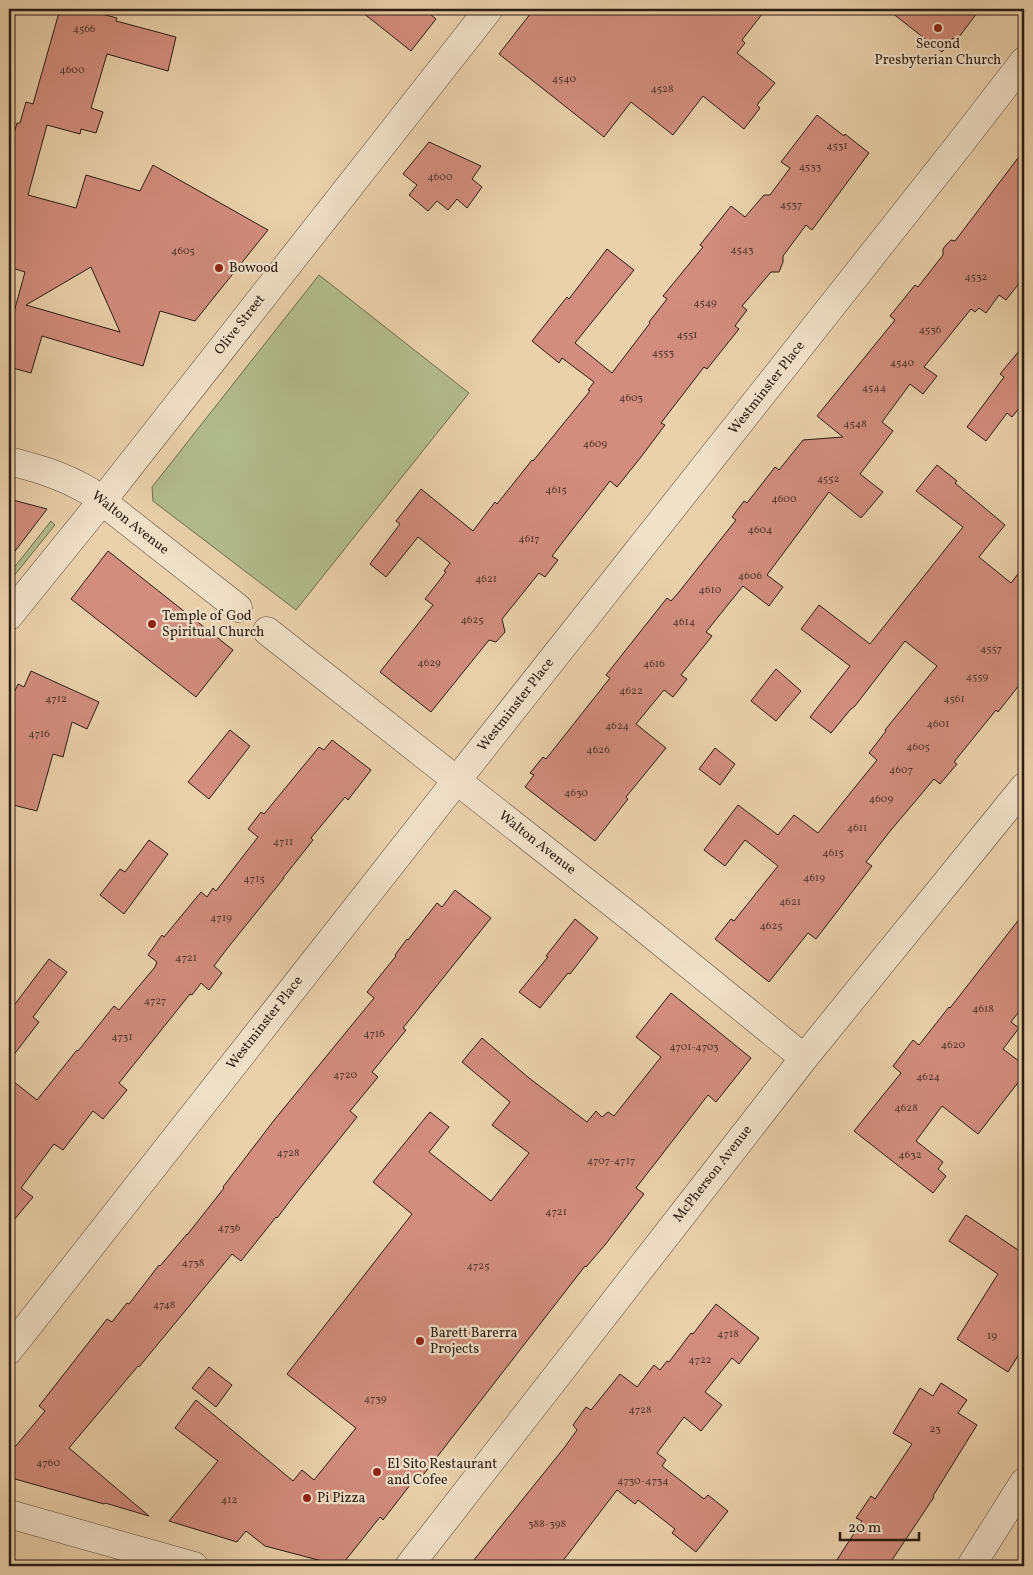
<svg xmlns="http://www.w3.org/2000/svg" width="1033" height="1575" viewBox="0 0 1033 1575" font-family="Vollkorn,serif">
<rect width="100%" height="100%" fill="#ead1ac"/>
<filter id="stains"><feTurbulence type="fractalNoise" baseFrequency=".004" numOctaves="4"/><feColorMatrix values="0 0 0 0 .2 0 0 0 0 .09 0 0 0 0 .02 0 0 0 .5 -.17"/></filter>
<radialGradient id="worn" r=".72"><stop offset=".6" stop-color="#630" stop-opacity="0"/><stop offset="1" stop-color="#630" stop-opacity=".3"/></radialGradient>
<!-- green -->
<g fill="#b2bc8d" stroke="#6e6c50">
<path d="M319,275L469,393L296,610L153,501L152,487Z"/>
<path d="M51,521L55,525L9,582V574Z"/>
</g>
<!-- building -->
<g fill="#d28d7e" stroke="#2a1c12" fill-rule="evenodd">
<path d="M60,9H83L117,18L116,21L176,37L168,71L107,54L91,108L103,112L96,133L81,129L80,134L47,125L28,195L76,208L86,175L140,191L153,165L268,230L195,321L160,311L143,366L42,336L31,373L9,367V330L25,272L9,267V151L17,123H20L26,102L33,104ZM91,267L120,332L26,305Z"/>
<path d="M358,9H424L436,19L411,51Z"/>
<path d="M534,9H766L742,40L745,43L737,53L775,83L757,105L760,108L744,129L703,96L673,135L631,102L604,137L499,54Z"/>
<path d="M887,9H980L956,41L953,38L942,52Z"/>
<path d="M817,115L844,136L845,134L869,153L812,230L806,225L783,256V262L779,272H771L742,306L747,310L735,326L739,329L707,369L704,367L674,406L661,423L665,425L641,457L617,487L610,481L552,556L558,560L545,577L539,573L502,619L505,632L496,642L489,640L431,712L380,672L433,605L425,599L446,572L444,571L450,563L418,537L386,577L370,564L400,524L396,521L421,489L473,531L495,502L497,504L532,460L533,461L590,391L588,390L594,382L562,358L559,363L532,341L567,297L569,299L607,249L634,270L575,343L612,373L650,323L649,322L667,299L663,296L703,247L700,245L731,206L745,217L764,195H770L790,168L781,162Z"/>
<path d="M429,142L481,166L472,179L482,187L467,208L457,199L448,210L437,201L428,211L409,195L417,185L403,174Z"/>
<path d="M1024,150V277L1006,300L999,295L986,313L979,308L975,312L971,309L924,367L937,376L923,394L910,384L882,422L893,431L860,474L883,492L861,518L829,492L767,575L783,587L769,606L743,586L706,632L712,636L681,675L687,679L673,697L664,690L636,724L666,748L626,797L628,799L595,841L525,787L534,775L530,773L543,757L546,759L610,678L606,675L667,598L671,601L679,592L736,520L732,517L744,501L747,503L775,467L779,470L803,440L843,437L817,416L895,320L890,316L915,285L918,287L943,255V249L946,245L951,240L955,241Z"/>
<path d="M1024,345V402L1012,417L1007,413L986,441L967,427L1004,377L1000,374Z"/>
<path d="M937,465L957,481L955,483L1005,525L979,557L1011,583L1024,566V679L998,712L996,710L954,762L957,764L940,784L934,779L891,830L866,862L872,866L816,939L808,933L769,982L715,939L731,919L734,921L778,866L745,840L725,866L704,850L738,805L778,835L794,815L818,833L877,760L869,753L886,731L885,730L937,666L905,641L855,706L850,710L831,733L810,717L850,666L801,629L819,605L870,644L963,527L916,491Z"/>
<path d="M9,499L47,509L9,559Z"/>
<path d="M108,551L233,650L196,697L71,599Z"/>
<path d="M776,669L801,691L776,721L751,701Z"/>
<path d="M31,671L99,702L87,729L72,722L63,757L53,754L37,811L9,804V704L18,684L24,687Z"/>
<path d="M230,730L250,746L209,799L188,782Z"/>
<path d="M332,740L371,770L348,800L345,797L311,838L313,840L283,878H284L226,950L214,966L222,973L209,990L201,983L192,995L190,994L119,1083L127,1090L103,1119L93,1111L63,1150L54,1144L21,1188L33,1197L9,1226V1078L37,1100L77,1050L78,1051L114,1006L119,1010L155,967L157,962L148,955L162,935L164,937L201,892L207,897L213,888L216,891L258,837L248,829L261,812L264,814L319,747L324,750Z"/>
<path d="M715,748L735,764L720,785L699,769Z"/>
<path d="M149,840L168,854L124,914L100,895L120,869L125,872Z"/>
<path d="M455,890L491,918L403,1028L406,1030L372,1072L378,1077L350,1111L357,1117L297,1192L277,1218L276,1217L241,1261L232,1254L139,1367L138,1366L69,1448L149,1516L105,1503L104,1504L15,1479L9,1474V1454L45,1411L39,1406L107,1319L112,1322L127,1303L129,1304L159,1265L160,1266L187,1234V1235L224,1188L223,1187L275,1119L374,998L367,992L396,956L395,955L407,939L408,940L437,903L442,907Z"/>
<path d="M1024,913V1005L1011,1022L1019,1028L1003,1049L1024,1065V1075L978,1134L942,1106L916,1141L943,1162L938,1169L946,1176L933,1193L854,1131L901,1073L893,1066L913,1040L919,1045L949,1007L950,1008Z"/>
<path d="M575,919L598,938L570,974L568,973L540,1008L519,992L548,957L546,956Z"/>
<path d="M49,959L67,972L33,1017L39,1022L9,1061V1012Z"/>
<path d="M671,993L751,1058L716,1102L708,1095L636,1188L644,1194L605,1245L586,1267L585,1266L420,1479L417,1476L383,1520L380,1517L341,1566L265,1546L246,1531L237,1542L169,1521L218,1461L175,1428L196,1400L293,1481L302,1470L314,1480L356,1428L287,1374L412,1214L373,1182L430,1112L449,1127L429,1152L491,1201L529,1153L492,1125L510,1102L462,1062L482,1038L529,1078L587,1122L596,1111L602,1117L608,1112L614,1116L661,1057L636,1037Z"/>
<path d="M966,1215L1024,1254V1346L1008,1372L957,1339L998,1274L949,1241Z"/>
<path d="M716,1304L759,1338L739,1364L732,1358L705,1392L722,1405L701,1431L684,1417L657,1453L666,1460L662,1466L704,1499L708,1495L728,1511L696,1552L672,1533L675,1529L638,1500L635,1504L617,1490L559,1566H469L564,1448L577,1430L573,1425L586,1407L591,1410L620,1374L637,1387L654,1365L660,1370L667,1361L669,1362L691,1333L693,1334Z"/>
<path d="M209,1367L232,1385L216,1407L192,1388Z"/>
<path d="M941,1383L967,1400L958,1413L977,1425L933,1496L934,1497L888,1566H833L862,1521L856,1518L871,1496L875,1499L912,1444L893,1433L920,1388L933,1396Z"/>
</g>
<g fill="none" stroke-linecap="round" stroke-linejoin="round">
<defs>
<g id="minor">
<path d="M9,461C40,469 61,475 89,491L238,608"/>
<path d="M9,616L102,501L489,9"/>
<path d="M267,631L634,920L804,1058"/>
<path d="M9,1350L457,780L959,145L1024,61"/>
<path d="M9,1514L194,1566"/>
<path d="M409,1566L804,1058L1024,787"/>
<path d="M971,1566L1024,1482"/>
</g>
</defs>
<!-- minor casing -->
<use href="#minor" stroke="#5a4938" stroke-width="29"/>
<!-- minor -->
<use href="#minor" stroke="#f1e1c9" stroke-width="28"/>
</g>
<!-- markers -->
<g fill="#8f2418" stroke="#f1e1c9" stroke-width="2">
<circle cx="938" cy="28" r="5"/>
<circle cx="219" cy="268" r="5"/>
<circle cx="152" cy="624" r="5"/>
<circle cx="420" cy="1341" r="5"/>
<circle cx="377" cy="1472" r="5"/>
<circle cx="307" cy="1498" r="5"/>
</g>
<g text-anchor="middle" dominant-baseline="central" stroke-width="4.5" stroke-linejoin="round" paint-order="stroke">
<!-- number labels -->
<g font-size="11" fill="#54382d">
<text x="84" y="29">4566</text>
<text x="72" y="70">4600</text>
<text x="564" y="79">4540</text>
<text x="662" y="89">4528</text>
<text x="837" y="146">4531</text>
<text x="810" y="167">4533</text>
<text x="440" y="177">4600</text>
<text x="791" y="205">4537</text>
<text x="742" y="250">4543</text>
<text x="183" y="251">4605</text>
<text x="976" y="277">4532</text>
<text x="705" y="303">4549</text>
<text x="930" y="330">4536</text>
<text x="687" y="335">4551</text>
<text x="663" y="353">4553</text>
<text x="902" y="363">4540</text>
<text x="874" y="388">4544</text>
<text x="631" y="398">4603</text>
<text x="855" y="424">4548</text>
<text x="595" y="444">4609</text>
<text x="828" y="479">4552</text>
<text x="556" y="490">4615</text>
<text x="784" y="499">4600</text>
<text x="760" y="530">4604</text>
<text x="529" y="539">4617</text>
<text x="750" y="576">4606</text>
<text x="486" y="579">4621</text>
<text x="710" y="590">4610</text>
<text x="472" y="620">4625</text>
<text x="684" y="622">4614</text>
<text x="991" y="649">4557</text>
<text x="429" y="663">4629</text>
<text x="654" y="664">4616</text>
<text x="977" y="677">4559</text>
<text x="631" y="691">4622</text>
<text x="56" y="699">4712</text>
<text x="954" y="699">4561</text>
<text x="938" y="724">4601</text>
<text x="617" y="726">4624</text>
<text x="39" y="734">4716</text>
<text x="918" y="747">4605</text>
<text x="598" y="750">4626</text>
<text x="901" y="770">4607</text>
<text x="576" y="793">4630</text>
<text x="881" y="799">4609</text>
<text x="857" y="828">4611</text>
<text x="283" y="842">4711</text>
<text x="833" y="853">4615</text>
<text x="814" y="878">4619</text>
<text x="254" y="879">4715</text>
<text x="790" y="902">4621</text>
<text x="221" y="918">4719</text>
<text x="771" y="926">4625</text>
<text x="186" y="958">4721</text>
<text x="155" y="1001">4727</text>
<text x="983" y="1009">4618</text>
<text x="374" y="1034">4716</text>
<text x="122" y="1037">4731</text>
<text x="953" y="1045">4620</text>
<text x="694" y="1047">4701-4703</text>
<text x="345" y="1075">4720</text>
<text x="928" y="1077">4624</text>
<text x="906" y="1108">4628</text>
<text x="288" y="1153">4728</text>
<text x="910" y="1155">4632</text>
<text x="611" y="1161">4707-4717</text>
<text x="556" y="1212">4721</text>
<text x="229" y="1228">4736</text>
<text x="193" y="1263">4738</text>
<text x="478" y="1266">4725</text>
<text x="164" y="1305">4748</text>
<text x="728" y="1334">4718</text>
<text x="992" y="1336">19</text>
<text x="700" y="1360">4722</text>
<text x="375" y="1399">4739</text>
<text x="640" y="1410">4728</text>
<text x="935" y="1429">23</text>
<text x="48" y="1463">4760</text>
<text x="643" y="1481">4730-4734</text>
<text x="229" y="1500">412</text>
<text x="547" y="1524">388-398</text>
</g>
<!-- poi labels -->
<g font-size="14" fill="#2a1c12" stroke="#f1e1c9" text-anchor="start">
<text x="938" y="44" text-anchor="middle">Second<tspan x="938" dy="16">Presbyterian Church</tspan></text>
<text x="229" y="268">Bowood</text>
<text x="162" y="616">Temple of God<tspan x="162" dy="16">Spiritual Church</tspan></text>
<text x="430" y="1333">Barett Barerra<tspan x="430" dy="16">Projects</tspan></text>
<text x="387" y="1464">El Sito Restaurant<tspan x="387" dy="16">and Cofee</tspan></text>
<text x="317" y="1498">Pi Pizza</text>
</g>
<!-- street labels -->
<g font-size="14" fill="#2a1c12" stroke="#f1e1c9">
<text transform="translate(240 325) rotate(-52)">Olive Street</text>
<text transform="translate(767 388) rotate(-52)">Westminster Place</text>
<text transform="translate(130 523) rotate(38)">Walton Avenue</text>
<text transform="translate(516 705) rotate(-52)">Westminster Place</text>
<text transform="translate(537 843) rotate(38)">Walton Avenue</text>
<text transform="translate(265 1023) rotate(-52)">Westminster Place</text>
<text transform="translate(713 1174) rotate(-52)">McPherson Avenue</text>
</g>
</g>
<!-- margin -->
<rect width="1033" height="1575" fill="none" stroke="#ead1ac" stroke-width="30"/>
<rect x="10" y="10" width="1013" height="1555" fill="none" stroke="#2a1c12" stroke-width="2.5"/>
<rect x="15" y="15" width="1003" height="1545" fill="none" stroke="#2a1c12"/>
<!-- scale -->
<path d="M840 1532v8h79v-8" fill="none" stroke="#2a1c12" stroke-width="2.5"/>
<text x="848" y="1532" font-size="15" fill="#2a1c12" stroke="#f1e1c9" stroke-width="4" paint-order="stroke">20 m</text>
<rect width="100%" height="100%" filter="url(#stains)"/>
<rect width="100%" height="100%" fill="url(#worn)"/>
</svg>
